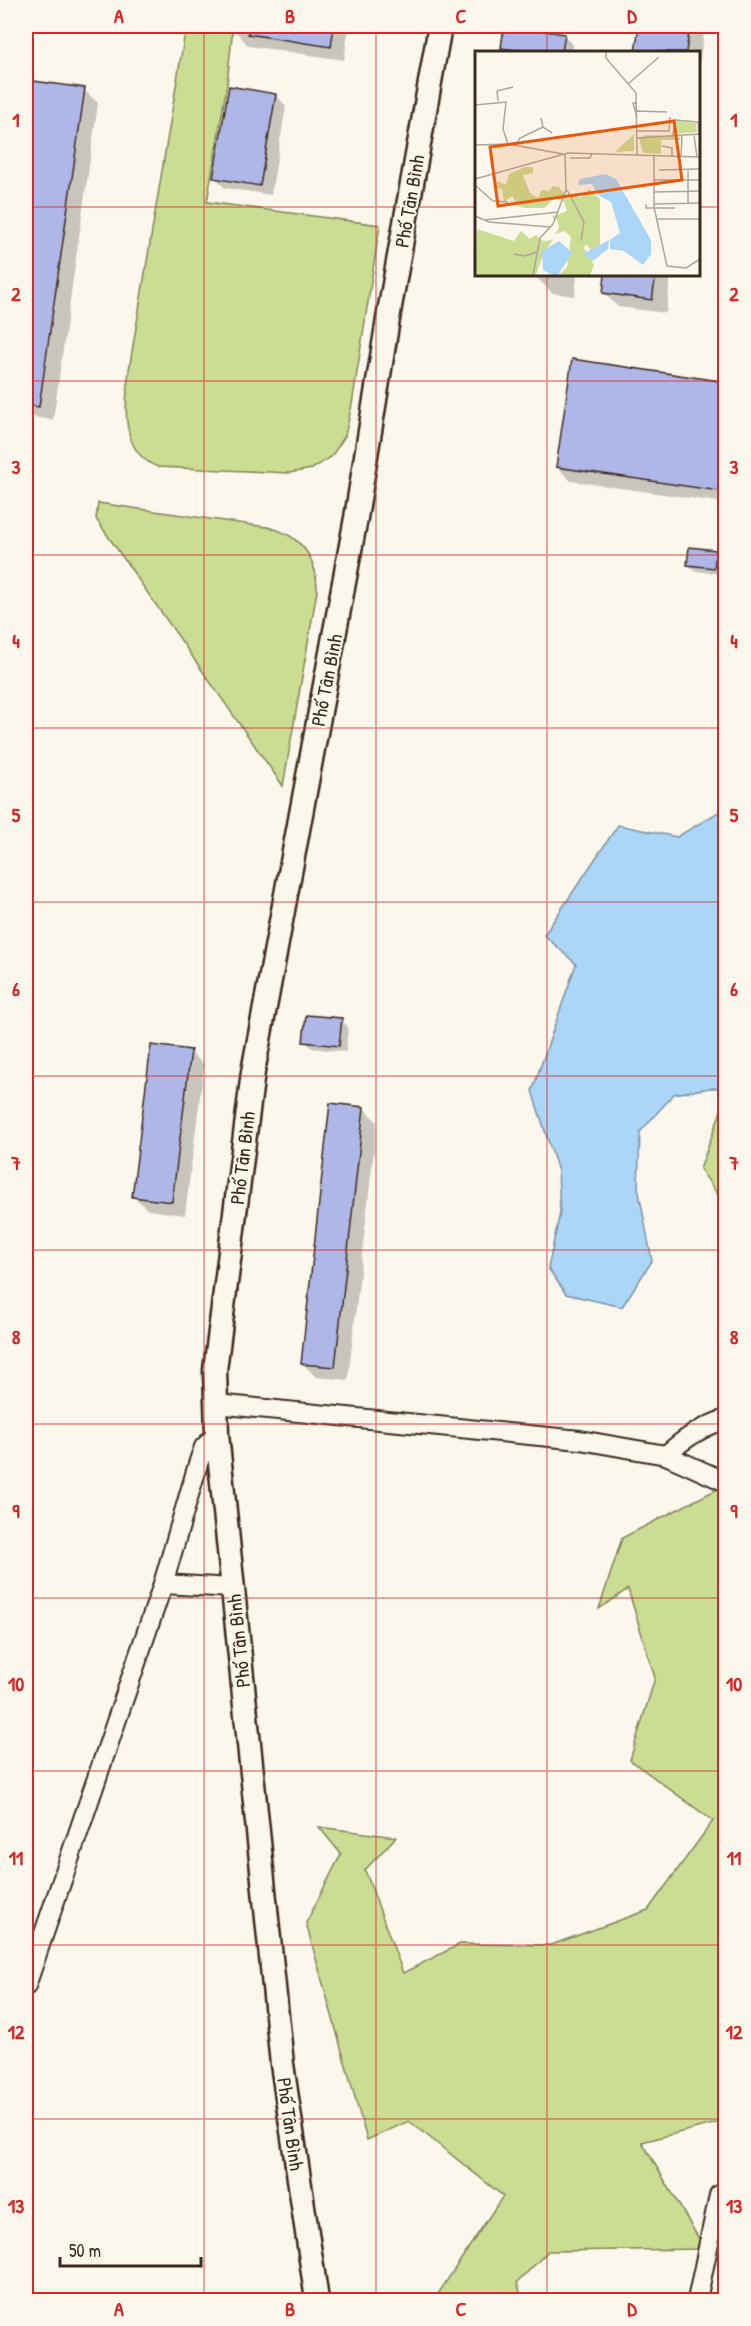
<svg xmlns="http://www.w3.org/2000/svg" width="751" height="2326" viewBox="0 0 751 2326" font-family="'Patrick Hand',sans-serif">
<rect width="100%" height="100%" fill="#fbf7ec"/>
<filter id="ink" filterUnits="userSpaceOnUse"><feTurbulence type="fractalNoise" baseFrequency=".0167" numOctaves="2"/><feDisplacementMap in="SourceGraphic" scale="12" xChannelSelector="R" yChannelSelector="G"/><feConvolveMatrix kernelMatrix="1 2 1 2 8 2 1 2 1" color-interpolation-filters="sRGB"/></filter>
<g filter="url(#ink)">
<!-- green -->
<g fill="#cadd92" stroke="#828458" stroke-width="1.5">
<path d="M186,26H233L227,84L207,202L380,225L352,404L345,436L331,457L312,469L289,473L158,467C119,453 125,402 129,370Z"/>
<path d="M98,503L267,527C301,535 317,557 317,591L283,786L96,519Z"/>
<path d="M725,1110H726L725,1205L700,1169L721,1111Z"/>
<path d="M725,1485V2121L642,2142L705,2249L548,2251L517,2283L523,2300H441L436,2297L503,2196L409,2121L367,2140L306,1923L341,1854L319,1827L396,1837L365,1870L403,1973L460,1944L551,1945L648,1910L713,1821L630,1760L655,1678L628,1589L599,1609L622,1538Z"/>
</g>
<!-- water -->
<path fill="#abd6f7" stroke="#7e91a0" stroke-width="1.5" d="M725,808V1088H710L674,1094L640,1132L638,1187L652,1261L622,1307L566,1294L548,1268L560,1213L558,1171L532,1091L576,964L544,935L618,825L677,837Z"/>
<!-- shadow -->
<g fill="#0003">
<path d="M237,26H349L344,60L249,46L236,32Z"/>
<path d="M518,26H549L548,33L564,36L573,45L572,52H507L503,48Z"/>
<path d="M641,26H705L698,72V52H637Z"/>
<path d="M26,81L84,90L98,103L53,420L26,416Z"/>
<path d="M276,95L286,106L271,195L225,188L215,177Z"/>
<path d="M538,274H577L575,296L552,293L538,279Z"/>
<path d="M607,274H671L666,313L618,307L604,293Z"/>
<path d="M726,384V503L571,481L557,467Z"/>
<path d="M715,552L722,559L720,574L695,571L688,564Z"/>
<path d="M342,1020L348,1027L346,1052L312,1048L305,1041Z"/>
<path d="M190,1052L204,1065L185,1215L148,1210L134,1197Z"/>
<path d="M364,1108L377,1122L348,1380L316,1377L302,1363Z"/>
</g>
<!-- building -->
<g fill="#afb7e8" stroke="#3b2a1e" stroke-width="1.5">
<path d="M249,26H334L331,47L248,34Z"/>
<path d="M504,26H539L538,30L565,34L562,52H529L501,48Z"/>
<path d="M639,26H690L686,52H635Z"/>
<path d="M26,80L85,88L39,407L26,405Z"/>
<path d="M229,86L276,94L260,186L213,178Z"/>
<path d="M605,274H656L652,300L603,293Z"/>
<path d="M572,359L726,382V492L556,467Z"/>
<path d="M689,547L716,550L714,568L687,565Z"/>
<path d="M306,1015L342,1018L339,1046L303,1042Z"/>
<path d="M151,1045L191,1050L172,1202L132,1197Z"/>
<path d="M330,1103L364,1107L335,1367L301,1364Z"/>
</g>
<g fill="none" stroke-linecap="round" stroke-linejoin="round">
<defs>
<g id="minor">
<path d="M216,1404L580,1440L666,1455L726,1482"/>
<path d="M666,1455C685,1438 702,1427 726,1419"/>
<path d="M163,1584L233,1588"/>
<path d="M26,1986L163,1584L198,1464L204,1447L217,1434"/>
<path d="M697,2300L719,2195"/>
</g>
<path id="tertiary" d="M317,2300L282,2064L217,1434L215,1370L253,1072L356,518L390,307L440,26"/>
</defs>
<!-- minor casing -->
<use href="#minor" stroke="#3b2a1e" stroke-width="22"/>
<!-- tertiary casing -->
<use href="#tertiary" stroke="#3b2a1e" stroke-width="27"/>
<!-- minor -->
<use href="#minor" stroke="#fbf7ec" stroke-width="18"/>
<!-- tertiary -->
<use href="#tertiary" stroke="#fbf7ec" stroke-width="22"/>
</g>
</g>
<!-- grid -->
<path fill="none" stroke="#d62828" stroke-width="1.5" stroke-opacity="0.55" d="M204,26V2300M376,26V2300M547,26V52M26,207H476M698,207H726M547,274V2300M26,381H726M26,555H726M26,728H726M26,902H726M26,1076H726M26,1250H726M26,1424H726M26,1598H726M26,1771H726M26,1945H726M26,2119H726"/>
<g text-anchor="middle" dominant-baseline="central" stroke-width="4.5" stroke-linejoin="round" paint-order="stroke">
<!-- street labels -->
<g font-size="20" fill="#3b2a1e" stroke="#fbf7ec">
<text transform="translate(409 201) rotate(-80)">Phố Tân Bình</text>
<text transform="translate(326 680) rotate(-79)">Phố Tân Bình</text>
<text transform="translate(242 1158) rotate(-83)">Phố Tân Bình</text>
<text transform="translate(238 1641) rotate(-96)">Phố Tân Bình</text>
<text transform="translate(291 2124) rotate(82)">Phố Tân Bình</text>
</g>
</g>
<!-- overview -->
<g transform="translate(475 51)">
<rect width="225" height="225" fill="#fbf7ec"/>
<path d="M200,70L221,72L222,81L200,83ZM159,83V100L140,101ZM171,84L204,85L206,89H186V103L168,102L164,87ZM50,116H58V122L48,124L55,142L63,147L67,139L74,140L78,135L84,136L93,148L98,143L106,147L114,138L125,148V194L116,199L111,193L109,197L119,214L115,224H84L92,216L96,186L90,180L80,183L84,177L82,168L76,166L92,160L89,151L80,147L69,157H50L43,155L37,145L29,151L27,138L18,136L22,130L31,134L34,123ZM2,178L39,190L46,180L55,188L61,184L68,190L78,189L68,203L61,224H0Z" fill="#cadd92"/>
<path d="M131,123L141,128L176,189V203L168,214L149,200L135,198V189L145,182L136,151L123,144L117,133L103,134L105,128ZM134,189L133,198L118,210L108,203ZM84,190L97,202L83,224H77L68,219L67,200Z" fill="#abd6f7"/>
<path fill="none" stroke="#aea59a" stroke-width="1.5" d="M131,1V7L161,42L162,104M153,33L184,6M23,50L22,40L38,36M0,54L31,51L28,78L33,93M162,60L192,61M162,66L158,52H162M66,67L68,76L77,82M162,80H194L195,66M198,84L200,69L223,71L224,83M219,84L222,106M162,87L224,83L225,88M0,94L33,93L88,103M41,94L45,87L68,76M187,95L197,97V105M179,104V156L192,215L211,217L225,208M206,105L207,85M95,107H115L117,102M184,119L225,118M213,119V153M0,128L93,102L225,106M179,129H225M0,134L18,150L33,151M92,139L109,171L106,190M179,141L225,140M171,153V157H200M179,153L225,152M0,165L14,171L75,176M182,168H225M10,169L83,161M39,203L50,205L62,201M58,224L65,187L78,173L91,139L90,103"/>
<path fill="#e8590c" fill-opacity="0.15" stroke="#e8590c" stroke-width="3" d="M199,70L207,129L23,155L15,96Z"/>
<rect width="225" height="225" fill="none" stroke="#3b2a1e" stroke-width="3"/>
</g>
<!-- margin -->
<rect width="751" height="2326" fill="none" stroke="#fbf7ec" stroke-width="66"/>
<!-- scale -->
<path d="M60 2257v9h141v-9" fill="none" stroke="#3b2a1e" stroke-width="3"/>
<text x="69" y="2257" font-size="18" fill="#3b2a1e" stroke="#fbf7ec" stroke-width="4.5" paint-order="stroke">50 m</text>
<rect x="33" y="33" width="685" height="2260" fill="none" stroke="#d62828" stroke-width="2"/>
<g font-size="20" text-anchor="middle" font-weight="bold" fill="#d62828">
<text x="119" y="23">A</text>
<text x="290" y="23">B</text>
<text x="461" y="23">C</text>
<text x="632" y="23">D</text>
<text x="16" y="127">1</text>
<text x="734" y="127">1</text>
<text x="16" y="301">2</text>
<text x="734" y="301">2</text>
<text x="16" y="474">3</text>
<text x="734" y="474">3</text>
<text x="16" y="648">4</text>
<text x="734" y="648">4</text>
<text x="16" y="822">5</text>
<text x="734" y="822">5</text>
<text x="16" y="996">6</text>
<text x="734" y="996">6</text>
<text x="16" y="1170">7</text>
<text x="734" y="1170">7</text>
<text x="16" y="1344">8</text>
<text x="734" y="1344">8</text>
<text x="16" y="1518">9</text>
<text x="734" y="1518">9</text>
<text x="16" y="1691">10</text>
<text x="734" y="1691">10</text>
<text x="16" y="1865">11</text>
<text x="734" y="1865">11</text>
<text x="16" y="2039">12</text>
<text x="734" y="2039">12</text>
<text x="16" y="2213">13</text>
<text x="734" y="2213">13</text>
<text x="119" y="2316">A</text>
<text x="290" y="2316">B</text>
<text x="461" y="2316">C</text>
<text x="632" y="2316">D</text>
</g>
</svg>
